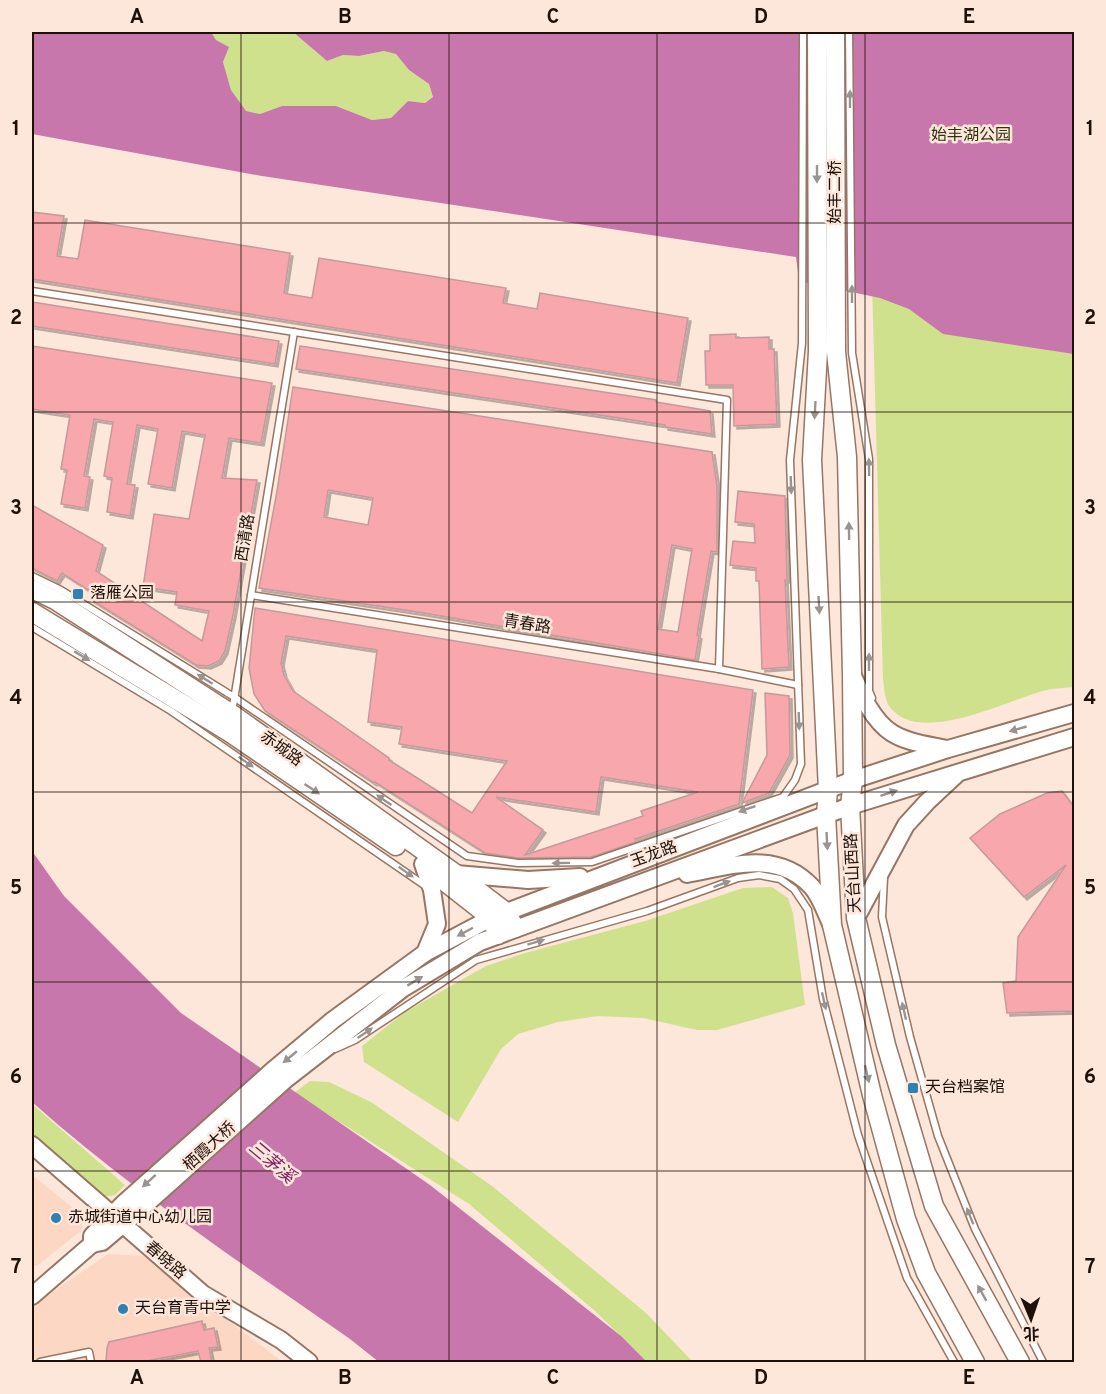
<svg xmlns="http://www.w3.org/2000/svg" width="1106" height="1394" viewBox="0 0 1106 1394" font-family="Overpass,'Noto Sans SC',sans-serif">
<defs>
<filter id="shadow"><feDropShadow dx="3" dy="3" stdDeviation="0" flood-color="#0004"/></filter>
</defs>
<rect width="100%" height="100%" fill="#fde6da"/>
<!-- built -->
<g fill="#fbd7c4">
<path d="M32,1175L78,1212L82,1224V1230L38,1265L32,1267Z"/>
<path d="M108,1254L143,1256L283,1362H32V1313L35,1304Z"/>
</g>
<!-- green -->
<g fill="#d0e18e">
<path d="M211,32H293L327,61L343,55L359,56L385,51L397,54L409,70L429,84L433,97L425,103L408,101L391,118L372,120L336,106H282L260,114L245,111L231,90L223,62L229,47L216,40Z"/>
<path d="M865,32H1074V687C1065,688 1055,688 1047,690C1008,699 919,748 889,706C885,700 884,687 883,679Z"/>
<path d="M772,887L788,898L793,913L805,1005L717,1030H697L643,1018L598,1016L558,1022L518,1034L501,1049L458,1122L364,1062L362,1046L405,1012L486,966L525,953L645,921L743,888Z"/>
<path d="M310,1081L329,1082L371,1102L492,1186L646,1313L693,1362H647L595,1311L469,1204L294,1093Z"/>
<path d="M32,1104L125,1185L115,1195L98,1198L32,1138Z"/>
</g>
<!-- water -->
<g fill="#c777ab">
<path d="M32,32H211L216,40L229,47L223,62L231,90L246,111L260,114L282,106H336L372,120L391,118L408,101L425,103L433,97L429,84L409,70L396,54L384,51L359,56L343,55L327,61L293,32H1074V354L943,334L909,309L880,298L799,281L796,257L262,176L32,134Z"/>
<path d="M32,851L64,896L181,1013L430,1185L621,1336L647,1362H379L350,1339C241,1263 131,1190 32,1102Z"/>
</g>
<!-- building -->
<g fill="#f8a7ac" stroke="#c49a9c" stroke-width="1.5" fill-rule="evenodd" filter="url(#shadow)">
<path d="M32,212L64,216L57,256L78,259L85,220L290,253L284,293L288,294L312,298L319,258L506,288L503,303L537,309L540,293L688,318L677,383L32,279Z"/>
<path d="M32,302L279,341L275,364L32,326Z"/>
<path d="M736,334V338L769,337V349H774L777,424L734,426L733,385H706L705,351H710V335Z"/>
<path d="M32,346L272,383L261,443L229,438L222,478L257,480L233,615L225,651L219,661L208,666L196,665L90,599L93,593L62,573L57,581L32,568V505L103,545L96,571L202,641L209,611L175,605L177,592L143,587L154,514L189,519L205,435L182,431L172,488L148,484L158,429L137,425L127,484L135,485L130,516L107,512L112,478L104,476L113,422L94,419L84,476L90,477L85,508L61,504L67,470L61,469L70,415L32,409Z"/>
<path d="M300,346L656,400V402L710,411L712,434L665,427V425L296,369Z"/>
<path d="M293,387L712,452L717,486V552L711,551L697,635L699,636L695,660L424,613L259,588L277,491ZM328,490L373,498L368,525L324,517ZM672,545L692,549L678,632L658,629Z"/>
<path d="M738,491L785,496L787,580H785L789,667L762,669L759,581H756V568L730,565L733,541L755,543L754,524L735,522Z"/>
<path d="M255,608L753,690L739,804L635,839L636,842L591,857L518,858L485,853L375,782L374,783L265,711L254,694L249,668ZM286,636L377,650L368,722L402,727L399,744L507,761L472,813L389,760V758L293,691L284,675L281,663ZM601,777L698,792L641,811L643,816L525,855L543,830L496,797L596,812Z"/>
<path d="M765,693L789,696L790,755L769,793L742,803L767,755Z"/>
<path d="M1062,791L1074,807V1011L1007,1013L1003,983L1016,981L1018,937L1066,865L1024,897L970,838L1000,814L1047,793Z"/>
<path d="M202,1321L204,1330L214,1328L218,1347L209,1348L212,1362H201L198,1351L141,1362H106L107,1348L109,1342Z"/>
</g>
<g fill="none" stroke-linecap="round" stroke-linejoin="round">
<defs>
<g id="lane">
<path d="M849,32L852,353L869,459V691L872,698"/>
<path d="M32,291L727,400L719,669"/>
<path d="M32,576L61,590L234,697L467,856L518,863L592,862L783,797L795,780L801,764L790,460L802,343L803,32"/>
<path d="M251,595L719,669L798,685"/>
<path d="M32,627L171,711L427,887"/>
<path d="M232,712L294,332"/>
<path d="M884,878L882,917L910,1037L938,1136L975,1229L1043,1362"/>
<path d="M335,1049L355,1040L476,960L647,911L738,878L759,875L780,879L794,889L808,910L823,999L858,1135L907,1278L954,1362"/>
<path d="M40,1362L89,1352L91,1362"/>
</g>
<g id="secondary">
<path d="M852,674C861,694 873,721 892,733C908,743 929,745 947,749"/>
<path d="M1074,713L948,749L853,780L491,918L425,953L333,1020L271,1072L123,1204L92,1236V1244L102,1242L135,1214L285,1080L402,989L480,942L850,806L1074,737"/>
<path d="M423,864L432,890L437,924L425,953"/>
<path d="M456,874L528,880L580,877"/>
<path d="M687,874C731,866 777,849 812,887C820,896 826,913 831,924"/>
<path d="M856,918L906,825L927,802L956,775"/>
<path d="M32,1145L203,1294L281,1340L309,1362"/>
<path d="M32,1296L92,1244"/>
</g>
<g id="primary">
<path d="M817,32L818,351L812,460L828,790L826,815L832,925L872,1095L906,1219L926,1273L975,1362"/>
<path d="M835,32L836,352L847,457L852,674L853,780L850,806L856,918L886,1045L934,1206L1020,1362"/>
<path d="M32,589L55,600L232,714L456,874L506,912L515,928"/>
<path d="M32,612L229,732L396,846"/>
<path d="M426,867L491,918L498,935"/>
</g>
</defs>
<!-- lane casing -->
<use href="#lane" stroke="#977664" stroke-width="9"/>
<!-- secondary casing -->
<use href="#secondary" stroke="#977664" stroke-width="20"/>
<!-- primary casing -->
<use href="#primary" stroke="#977664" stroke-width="21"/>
<!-- lane -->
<use href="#lane" stroke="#fff" stroke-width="6"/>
<!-- secondary -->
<use href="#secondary" stroke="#fff" stroke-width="16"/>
<!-- primary -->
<use href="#primary" stroke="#fff" stroke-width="18"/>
</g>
<!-- one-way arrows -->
<defs><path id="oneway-solid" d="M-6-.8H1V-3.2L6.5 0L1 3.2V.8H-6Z" transform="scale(1.5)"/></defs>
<g fill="#999491">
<use href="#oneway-solid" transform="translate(850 99) rotate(-90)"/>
<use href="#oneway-solid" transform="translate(817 174) rotate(90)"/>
<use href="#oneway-solid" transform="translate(852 294) rotate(-90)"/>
<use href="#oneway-solid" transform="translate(815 410) rotate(93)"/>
<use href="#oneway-solid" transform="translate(869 467) rotate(-91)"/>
<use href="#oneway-solid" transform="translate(791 485) rotate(88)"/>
<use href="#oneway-solid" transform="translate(849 531) rotate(-91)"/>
<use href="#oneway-solid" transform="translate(819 605) rotate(87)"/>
<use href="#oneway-solid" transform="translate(82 656) rotate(31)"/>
<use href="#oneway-solid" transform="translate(869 662) rotate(-90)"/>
<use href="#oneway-solid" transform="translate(205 679) rotate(-148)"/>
<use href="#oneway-solid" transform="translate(799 721) rotate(88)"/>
<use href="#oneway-solid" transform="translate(1018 729) rotate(164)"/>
<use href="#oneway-solid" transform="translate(246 762) rotate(35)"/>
<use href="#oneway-solid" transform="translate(312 789) rotate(34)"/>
<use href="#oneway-solid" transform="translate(889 793) rotate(-18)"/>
<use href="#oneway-solid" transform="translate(384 800) rotate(-146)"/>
<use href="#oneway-solid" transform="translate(747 809) rotate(161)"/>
<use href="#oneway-solid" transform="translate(827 841) rotate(87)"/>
<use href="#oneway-solid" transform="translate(561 863) rotate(179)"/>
<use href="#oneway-solid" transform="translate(406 872) rotate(35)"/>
<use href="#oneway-solid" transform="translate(722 884) rotate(-20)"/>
<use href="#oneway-solid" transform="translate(465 932) rotate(152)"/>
<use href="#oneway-solid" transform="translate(536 942) rotate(-17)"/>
<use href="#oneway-solid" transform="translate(415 981) rotate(-31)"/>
<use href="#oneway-solid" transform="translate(824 1001) rotate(77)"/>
<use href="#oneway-solid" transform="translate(904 1011) rotate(-103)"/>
<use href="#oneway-solid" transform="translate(365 1033) rotate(-34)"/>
<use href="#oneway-solid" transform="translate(290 1057) rotate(140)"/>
<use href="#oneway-solid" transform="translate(867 1074) rotate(77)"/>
<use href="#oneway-solid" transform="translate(149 1181) rotate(138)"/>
<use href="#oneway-solid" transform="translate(970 1216) rotate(-112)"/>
<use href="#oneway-solid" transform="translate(982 1293) rotate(-119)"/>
</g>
<!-- grid -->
<path fill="none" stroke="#1d110a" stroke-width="1.5" stroke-opacity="0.55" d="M241,32V1362M449,32V1362M657,32V1362M865,32V1362M32,223H1074M32,412H1074M32,602H1074M32,792H1074M32,982H1074M32,1171H1074"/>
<!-- markers -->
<g fill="#2f81b2" stroke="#fde6da" stroke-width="2">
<rect x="72" y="588" width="12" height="12" rx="3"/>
<rect x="907" y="1082" width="12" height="12" rx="3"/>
<circle cx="56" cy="1218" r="6"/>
<circle cx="123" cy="1309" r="6"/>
</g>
<g text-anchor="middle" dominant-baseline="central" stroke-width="5" stroke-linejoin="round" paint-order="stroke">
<!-- park labels -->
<g font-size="16" fill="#2e350e" stroke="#fde6da">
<text x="971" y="136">始丰湖公园</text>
</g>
<!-- street labels -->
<g font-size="16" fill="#1d110a" stroke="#fde6da">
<text transform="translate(836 192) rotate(-90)">始丰二桥</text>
<text transform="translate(246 538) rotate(-81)">西清路</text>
<text transform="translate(527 625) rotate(9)">青春路</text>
<text transform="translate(281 749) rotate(36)">赤城路</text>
<text transform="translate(654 855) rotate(-20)">玉龙路</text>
<text transform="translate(854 873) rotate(-93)">天台山西路</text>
<text transform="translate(210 1147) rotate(-42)">栖霞大桥</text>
<text transform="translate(165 1261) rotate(41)">春晓路</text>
</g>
<!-- poi labels -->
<g font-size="16" fill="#1d110a" stroke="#fde6da" text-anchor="start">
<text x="90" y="594">落雁公园</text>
<text x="925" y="1088">天台档案馆</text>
<text x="68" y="1218">赤城街道中心幼儿园</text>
<text x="135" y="1309">天台育青中学</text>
</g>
<!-- water labels -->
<g font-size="18" font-style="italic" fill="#7c1c62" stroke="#fde6da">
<text transform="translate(271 1163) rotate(40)">三茅溪</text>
</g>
</g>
<!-- border -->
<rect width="1106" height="1394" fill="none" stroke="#fde6da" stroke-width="66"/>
<!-- north arrow -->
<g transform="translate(1031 1319) rotate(178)" stroke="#fde6da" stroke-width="4.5" paint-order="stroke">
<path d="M0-4.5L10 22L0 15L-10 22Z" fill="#1d110a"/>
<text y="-9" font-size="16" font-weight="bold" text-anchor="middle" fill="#1d110a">北</text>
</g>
<rect x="33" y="33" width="1040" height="1328" fill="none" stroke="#1d110a" stroke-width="2"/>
<g font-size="20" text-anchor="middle" font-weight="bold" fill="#1d110a">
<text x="137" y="23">A</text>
<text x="345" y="23">B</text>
<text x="553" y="23">C</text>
<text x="761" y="23">D</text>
<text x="969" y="23">E</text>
<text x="16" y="135">1</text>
<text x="1090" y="135">1</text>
<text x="16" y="324">2</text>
<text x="1090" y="324">2</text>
<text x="16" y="514">3</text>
<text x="1090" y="514">3</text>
<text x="16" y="704">4</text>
<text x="1090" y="704">4</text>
<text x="16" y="894">5</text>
<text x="1090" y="894">5</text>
<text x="16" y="1083">6</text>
<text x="1090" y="1083">6</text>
<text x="16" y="1273">7</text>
<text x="1090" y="1273">7</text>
<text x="137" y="1384">A</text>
<text x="345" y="1384">B</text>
<text x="553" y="1384">C</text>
<text x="761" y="1384">D</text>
<text x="969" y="1384">E</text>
</g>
</svg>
